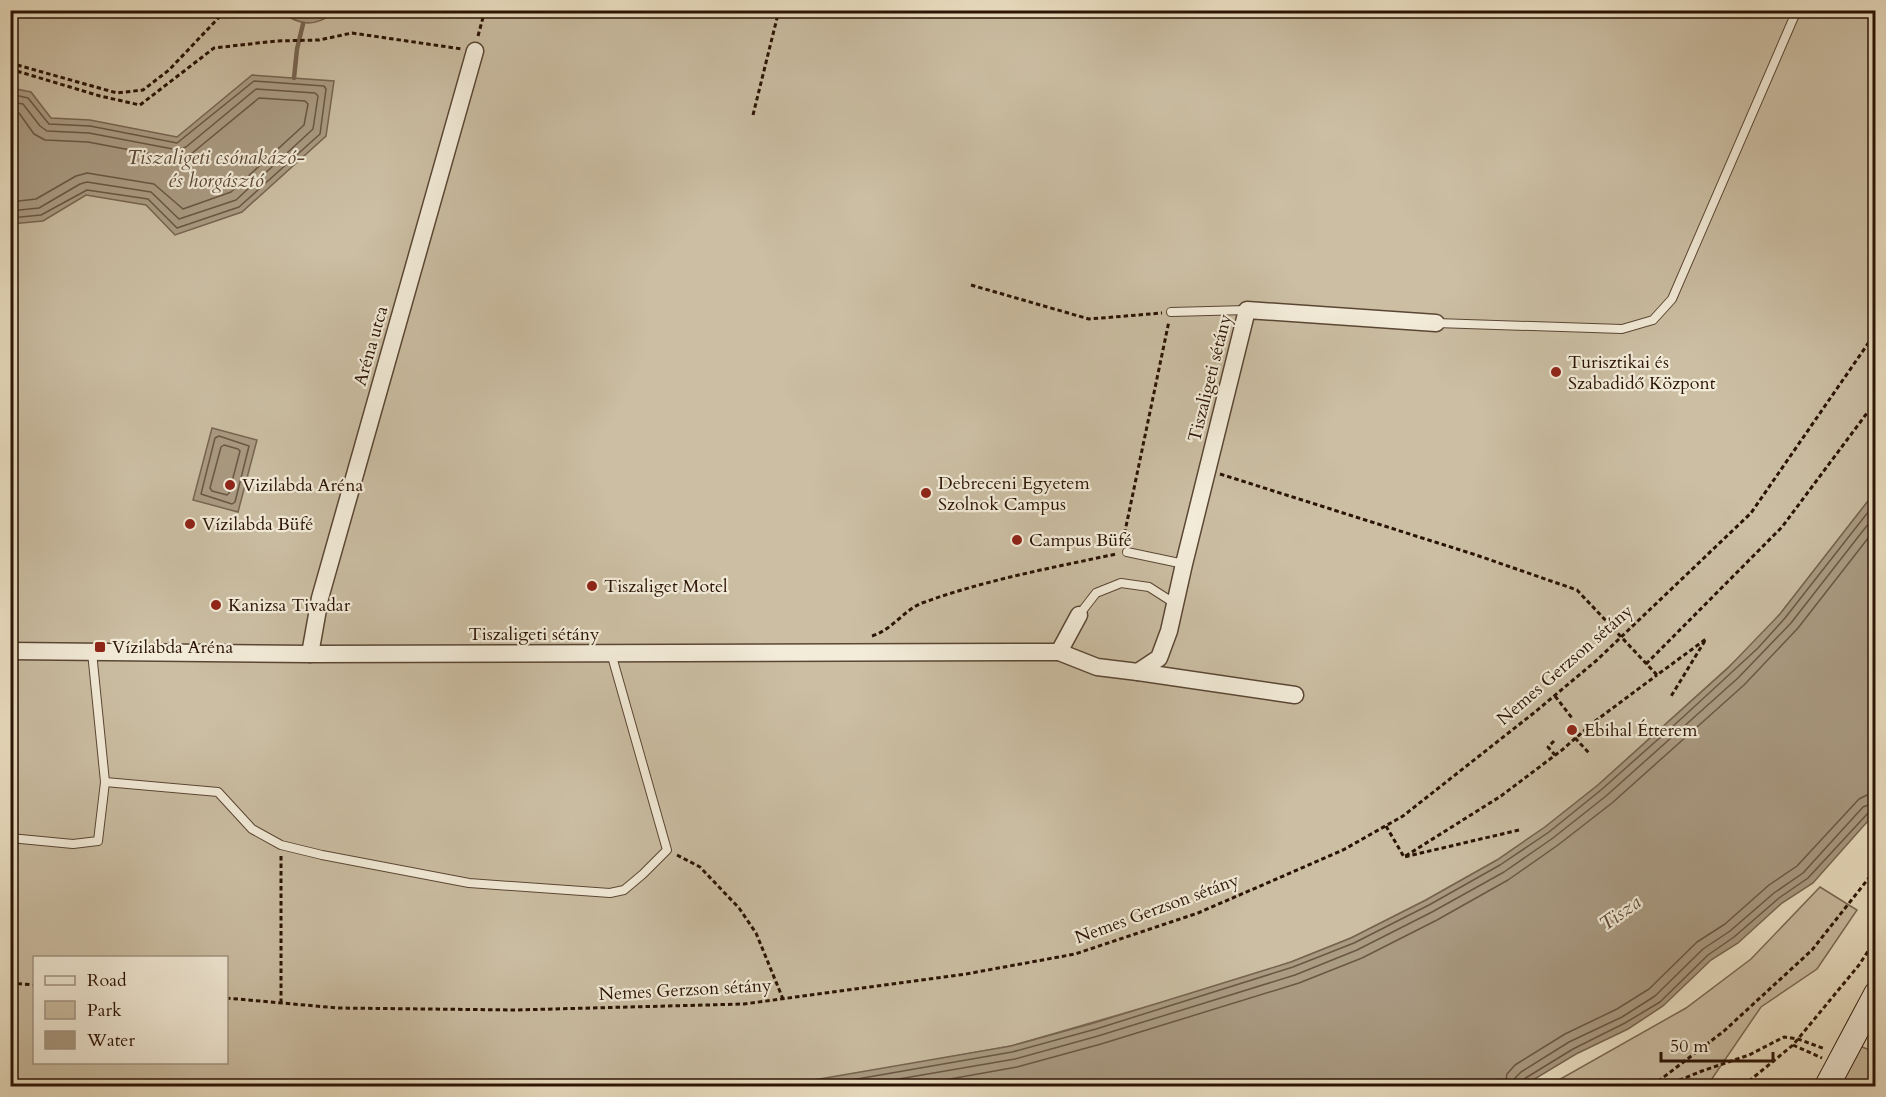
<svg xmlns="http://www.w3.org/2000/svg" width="1886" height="1097" viewBox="0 0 1886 1097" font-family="Cardo,serif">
<rect width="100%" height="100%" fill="#ece1c4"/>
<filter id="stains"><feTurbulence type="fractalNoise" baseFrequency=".00333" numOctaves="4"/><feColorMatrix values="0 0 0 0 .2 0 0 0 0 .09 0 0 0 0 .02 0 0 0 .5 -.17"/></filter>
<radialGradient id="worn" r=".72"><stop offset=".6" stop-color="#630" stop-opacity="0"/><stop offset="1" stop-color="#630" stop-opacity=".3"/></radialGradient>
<!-- green -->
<g fill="#cbbea3" stroke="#7a6854" stroke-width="1.5" fill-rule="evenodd">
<path d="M10,11H1875V492L1780,614L1754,644L1598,785L1545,827L1497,860L1426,900L1351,938L1291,962L1225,984L1011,1046L805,1083L779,1086H11ZM34,958H226V1062H34Z"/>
<path d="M1820,887L1857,910L1817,969L1761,1007L1707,1086H1548L1686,1008L1751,959Z"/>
<path d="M1857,1045L1875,1052V1086H1835Z"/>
</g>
<!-- water -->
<g fill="#aa9b83" stroke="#776550" stroke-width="1.5">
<path d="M278,11H338C313,28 302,26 278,11Z"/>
<path d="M252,75L334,81L326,136L242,212L175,235L146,205L86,195L43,221L11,224V88L31,92L51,118L90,120L177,137Z"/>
<path d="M212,428L257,440L238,512L193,500Z"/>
<path d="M1875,492V813L1813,883L1782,903L1738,943L1711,960L1663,1006L1628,1029L1576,1054L1523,1086H779L1011,1046L1094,1023L1291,962L1351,938L1426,900L1497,860L1545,827L1598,785L1728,668L1780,614Z"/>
</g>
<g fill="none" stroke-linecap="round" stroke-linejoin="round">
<!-- shore -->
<g stroke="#6a5744" stroke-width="1.5">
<path d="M10,94L28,98L49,124L90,126L177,143L254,81L324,86L326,89L320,134L239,207L177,228L148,199L87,190L41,215L10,218"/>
<path d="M10,102L23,104L40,126L47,131L89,133L178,150L186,147L256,89L315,93L318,96L313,129L236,200L179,219L151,192L87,182L80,184L39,208L10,211"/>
<path d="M10,111L19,113L34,134L45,140L88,142L178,159L191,154L259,98L305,101L308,104L304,125L231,192L183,209L154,184L87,173L76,176L36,199L10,202"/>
<path d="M219,436L249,446L235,502L232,504L201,494L215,438Z"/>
<path d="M224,445L238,449L240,451L229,493L227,495L212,491L210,488L221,447Z"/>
<path d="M817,1086L1012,1052L1096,1029L1293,967L1354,943L1429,905L1500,865L1549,832L1601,790L1682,718L1758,648L1785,618L1876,502"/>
<path d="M858,1086L1015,1059L1098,1036L1295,975L1357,950L1432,912L1504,872L1553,838L1606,796L1738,678L1791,623L1876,514"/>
<path d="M911,1086L1017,1067L1101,1044L1299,983L1362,958L1437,920L1508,880L1558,845L1612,803L1744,685L1798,628L1876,528"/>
<path d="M1505,1086L1507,1074L1515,1065L1565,1034L1617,1009L1649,989L1697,942L1725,924L1769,885L1797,866L1859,799L1867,795L1876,793"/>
<path d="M1514,1086L1515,1078L1521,1072L1569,1042L1622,1017L1655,996L1703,949L1730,931L1774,893L1803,873L1863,807L1876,802"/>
<path d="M1521,1086L1524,1079L1573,1049L1625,1023L1660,1002L1708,955L1734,937L1779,898L1808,878L1869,812L1876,810"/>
</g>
<!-- stream -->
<path stroke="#776550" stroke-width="4.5" d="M294,78L297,49L303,24"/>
<defs>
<g id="lane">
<path d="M1171,312L1247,310"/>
<path d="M1436,323L1622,329L1653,320L1672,299L1797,10"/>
<path d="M1127,552L1184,564"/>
<path d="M1079,615L1096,593L1121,583L1149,587L1174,603"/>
<path d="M105,782L218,792L252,829L281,845L322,855L469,883L610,893L624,890L643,874L667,850L611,653"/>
<path d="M10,838L73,844L98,841L105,782L92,652"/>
</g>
<g id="street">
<path d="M10,651L310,654L1059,652L1097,667L1138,672L1159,658L1169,631L1184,564L1247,310L1436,323"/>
<path d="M1059,652L1079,615"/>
<path d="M310,654L320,598L475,51"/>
<path d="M1138,672L1295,695"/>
</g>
<path id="secondary" d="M1827,1086L1876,994"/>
</defs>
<!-- lane casing -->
<use href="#lane" stroke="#5a4634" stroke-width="10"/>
<!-- street casing -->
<use href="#street" stroke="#5a4634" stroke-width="19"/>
<!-- secondary casing -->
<use href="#secondary" stroke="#2a1304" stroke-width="26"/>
<!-- path -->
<g stroke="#2a1304" stroke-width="3" stroke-dasharray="4.5 3" stroke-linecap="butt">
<path d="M478,36L485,10"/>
<path d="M10,63L117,93L143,90L169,70L226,10"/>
<path d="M10,69L100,96L140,105L214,48L276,41L319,40L352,33L462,49"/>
<path d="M753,115L779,10"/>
<path d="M971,285L1089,319L1162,313"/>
<path d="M1220,474L1476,555L1577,590L1657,675L1706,639L1670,698"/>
<path d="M1123,541L1169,321"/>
<path d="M872,636C892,630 904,610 922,603C985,580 1051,568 1116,554"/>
<path d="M1646,664L1782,527L1876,401"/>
<path d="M1555,696L1572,718"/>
<path d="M1575,738L1589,753"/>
<path d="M1554,741L1548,747L1555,755"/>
<path d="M1386,826L1404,857"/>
<path d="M1519,830L1404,857L1501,796L1562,750L1594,722L1657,675"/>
<path d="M677,855L700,867L739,908L756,933L783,999"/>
<path d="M281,856V1002"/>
<path d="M10,983L34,985"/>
<path d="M226,998L338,1008L515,1010L744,1004L966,974L1075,954L1198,913L1343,850L1403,816L1535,712L1597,660L1751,513L1876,332"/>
<path d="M1793,1045L1822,1058"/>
<path d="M1652,1086L1724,1031L1812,950L1876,869"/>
<path d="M1665,1086L1702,1071L1749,1055L1784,1037L1798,1039L1825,1049"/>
<path d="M1743,1086L1793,1045L1859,965L1876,939"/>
</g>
<!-- lane -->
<use href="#lane" stroke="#f3ecd9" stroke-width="8"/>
<!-- street -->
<use href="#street" stroke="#f3ecd9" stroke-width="16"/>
<!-- secondary -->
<use href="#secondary" stroke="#f3ecd9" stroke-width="24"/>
</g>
<!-- markers -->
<g fill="#8f2418" stroke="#f3ecd9" stroke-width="2">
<circle cx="1556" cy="372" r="6"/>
<circle cx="230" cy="485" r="6"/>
<circle cx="926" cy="493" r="6"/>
<circle cx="190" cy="524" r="6"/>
<circle cx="1017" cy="540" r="6"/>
<circle cx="592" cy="586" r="6"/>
<circle cx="216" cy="605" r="6"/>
<rect x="94" y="641" width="12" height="12" rx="3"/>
<circle cx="1572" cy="730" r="6"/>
</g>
<g text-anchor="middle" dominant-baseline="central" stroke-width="4.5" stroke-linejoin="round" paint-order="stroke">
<!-- street labels -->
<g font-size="18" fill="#2a1304" stroke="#f3ecd9">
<text transform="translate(371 346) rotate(-74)">Aréna utca</text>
<text transform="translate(1210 378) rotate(-76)">Tiszaligeti sétány</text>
<text x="534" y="634">Tiszaligeti sétány</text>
<text transform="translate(1565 665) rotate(-41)">Nemes Gerzson sétány</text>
<text transform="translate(1157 909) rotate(-20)">Nemes Gerzson sétány</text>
<text transform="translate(685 990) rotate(-3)">Nemes Gerzson sétány</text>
</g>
<!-- poi labels -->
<g font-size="18" fill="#2a1304" stroke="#f3ecd9" text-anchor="start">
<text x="1568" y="362">Turisztikai és<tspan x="1568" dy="21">Szabadidő Központ</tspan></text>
<text x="938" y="483">Debreceni Egyetem<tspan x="938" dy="21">Szolnok Campus</tspan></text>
<text x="242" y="485">Vizilabda Aréna</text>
<text x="202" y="524">Vízilabda Büfé</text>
<text x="1029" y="540">Campus Büfé</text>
<text x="604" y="586">Tiszaliget Motel</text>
<text x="228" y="605">Kanizsa Tivadar</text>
<text x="112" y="647">Vízilabda Aréna</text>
<text x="1584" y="730">Ebihal Étterem</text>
</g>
<!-- water labels -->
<g font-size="20" font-style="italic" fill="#5d4937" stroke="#f3ecd9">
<text x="216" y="157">Tiszaligeti csónakázó-<tspan x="216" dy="23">és horgásztó</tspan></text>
<text transform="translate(1620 913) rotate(-36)">Tisza</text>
</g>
</g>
<!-- margin -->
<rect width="1886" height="1097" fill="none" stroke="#ece1c4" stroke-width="36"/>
<rect x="12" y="12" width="1862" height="1073" fill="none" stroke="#2a1304" stroke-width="3"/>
<rect x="18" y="18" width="1850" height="1061" fill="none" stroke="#2a1304" stroke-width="1.5"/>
<!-- legend -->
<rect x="33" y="956" width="195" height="108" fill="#f3ecd9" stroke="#a39584" stroke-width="1.5"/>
<rect x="45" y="976" width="30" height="9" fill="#f3ecd9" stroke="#a39584" stroke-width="1.5"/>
<text x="87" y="986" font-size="18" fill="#2a1304">Road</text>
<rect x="45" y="1001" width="30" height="18" fill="#cbbea3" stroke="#a39584" stroke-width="1.5"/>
<text x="87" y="1016" font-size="18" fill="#2a1304">Park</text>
<rect x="45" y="1031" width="30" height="18" fill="#aa9b83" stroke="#a39584" stroke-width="1.5"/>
<text x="87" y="1046" font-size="18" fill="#2a1304">Water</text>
<!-- scale -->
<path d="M1661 1052v9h112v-9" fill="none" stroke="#2a1304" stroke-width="3"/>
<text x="1670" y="1052" font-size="18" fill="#2a1304" stroke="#f3ecd9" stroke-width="4.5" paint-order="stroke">50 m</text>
<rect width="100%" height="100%" filter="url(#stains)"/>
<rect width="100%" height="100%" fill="url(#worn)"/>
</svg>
